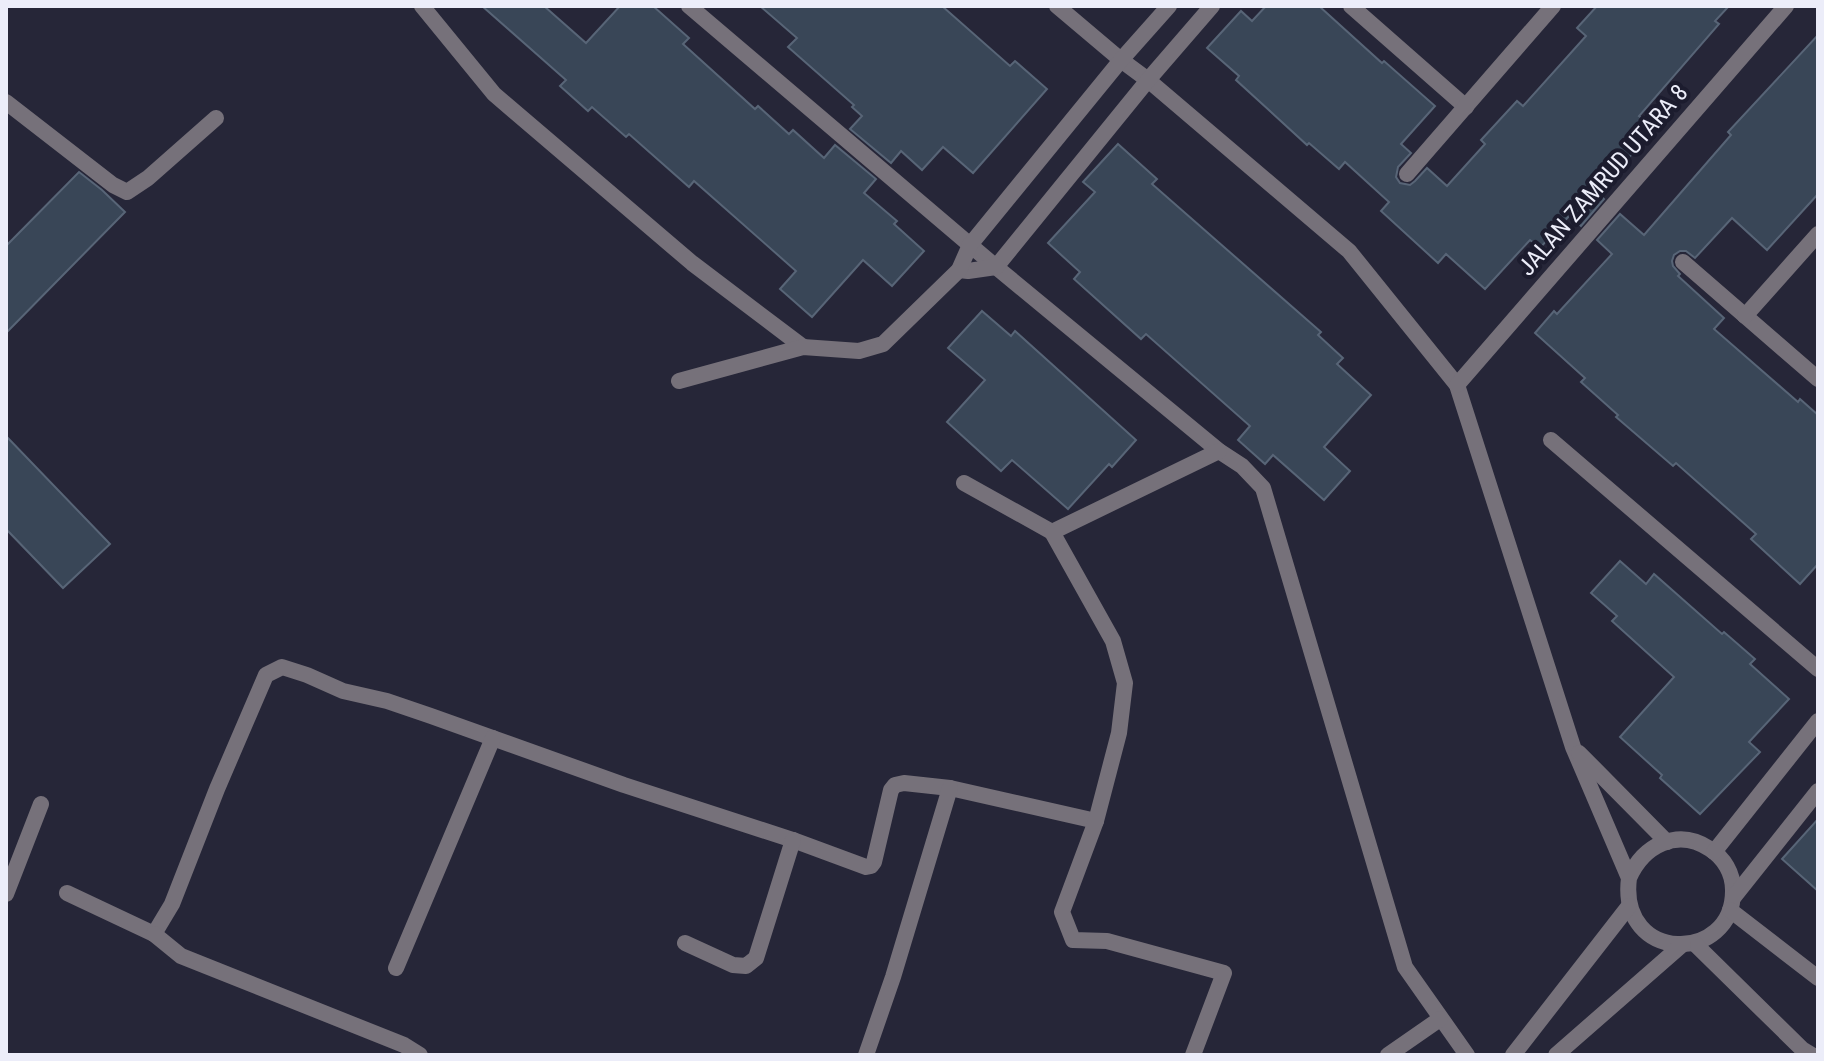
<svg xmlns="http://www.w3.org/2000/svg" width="1824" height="1061" viewBox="0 0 1824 1061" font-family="'Roboto Condensed',sans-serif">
<rect width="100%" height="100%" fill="#262638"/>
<!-- building -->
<g fill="#394657" stroke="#586577" stroke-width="2">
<path d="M482,6H544L586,43L620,6H653L689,38L683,44L755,109L758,106L789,134L793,130L824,158L835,145L876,179L864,193L897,221L894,224L924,251L892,286L863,260L812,317L780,289L796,271L694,181L689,187L629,134L626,137L592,107L588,111L560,86L566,80Z"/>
<path d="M760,6H942L1010,66L1015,61L1047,89L973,173L943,147L922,170L901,151L891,163L850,129L862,116L852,107L854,105L788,47L797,38Z"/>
<path d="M1266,6H1319L1382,63L1384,61L1435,106L1401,144L1411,153L1398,167L1396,177L1400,183L1410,185L1415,181L1427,168L1447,186L1485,144L1481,140L1517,101L1523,106L1586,36L1577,28L1597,6H1729L1715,21L1719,24L1639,116L1644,120L1622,145L1632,154L1597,193L1604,199L1581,226L1570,215L1540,248L1530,240L1485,289L1446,254L1438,263L1381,211L1389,202L1345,162L1339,169L1309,143L1307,145L1236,80L1239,76L1207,48L1241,11L1252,21Z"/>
<path d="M1818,35V194L1767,250L1732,218L1695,258L1686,251H1680L1674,255L1672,261L1673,266L1680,274L1678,276L1724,318L1714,329L1798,402L1800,399L1818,415V564L1800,584L1751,539L1756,534L1676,463L1673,466L1616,417L1618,415L1581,382L1585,378L1535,333L1554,311L1557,314L1612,254L1597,240L1620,214L1644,235L1731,135L1728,132Z"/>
<path d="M1118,144L1157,179L1152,184L1321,332L1318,335L1343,358L1337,364L1371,395L1324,447L1350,471L1324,500L1273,455L1265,464L1238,440L1250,426L1146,334L1141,339L1074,279L1080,272L1048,243L1095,192L1083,182Z"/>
<path d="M79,172L102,190L125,212L6,333V246Z"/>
<path d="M982,311L1011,336L1015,331L1136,440L1112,467L1109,464L1068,509L1012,460L1001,471L947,422L985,380L948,348Z"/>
<path d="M6,436L110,544L63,588L6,529Z"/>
<path d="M1620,561L1646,584L1654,574L1722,634L1724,632L1755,659L1750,664L1789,699L1749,742L1760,752L1700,814L1660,778L1662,775L1620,737L1674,677L1612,621L1617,616L1591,593Z"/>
<path d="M1818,819V891L1782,859Z"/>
</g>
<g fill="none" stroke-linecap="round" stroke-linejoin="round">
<!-- street -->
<g stroke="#76717a" stroke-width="16">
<path d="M422,6L494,94L692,263L803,347"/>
<path d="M689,6L996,267L1219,451L1242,466L1263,488L1405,967L1467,1055"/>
<path d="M1057,6L1121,60L1148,80L1349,251L1457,385L1573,747L1629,878C1618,964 1734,964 1733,890C1733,873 1724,858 1710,849C1677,827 1643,846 1629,878"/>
<path d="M1351,6L1466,107"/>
<path d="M6,102L113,185L127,192L148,178L216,118"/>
<path d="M1407,174L1553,6"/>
<path d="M1683,262L1818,379"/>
<path d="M959,270L968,271L996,267L1148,80L1212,6"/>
<path d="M1745,316L1818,234"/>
<path d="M679,381L803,347L859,351L883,344L959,270L970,245L1121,60L1169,6"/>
<path d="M1457,385L1786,6"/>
<path d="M1551,440L1818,669"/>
<path d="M964,483L1052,532"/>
<path d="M1579,753L1667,842"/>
<path d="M1714,852L1818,721"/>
<path d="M67,893L154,934L172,904L217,789L266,675L282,667L307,675L343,691L387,701L431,716L624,785L793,840L866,867L871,866L874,862L891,790L895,785L904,783L950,788L1096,821"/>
<path d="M6,894L41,804"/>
<path d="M1733,898L1818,791"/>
<path d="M1730,910L1818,978"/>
<path d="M154,934L181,956L404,1045L420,1055"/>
<path d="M685,943L733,965L746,966L756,958L793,840"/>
<path d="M1694,943L1802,1049L1812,1055"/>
<path d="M396,968L493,738"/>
<path d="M866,1055L893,977L950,788"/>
<path d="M1193,1055L1224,973L1107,941L1073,940L1062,912L1096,821L1119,733L1125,683L1113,641L1052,532L1219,451"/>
<path d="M1388,1055L1440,1019"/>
<path d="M1513,1055L1629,906"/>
<path d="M1556,1055L1683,944"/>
</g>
</g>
<g text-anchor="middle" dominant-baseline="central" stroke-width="8" stroke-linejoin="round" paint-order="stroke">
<!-- street labels -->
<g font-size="24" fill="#ecedf9" stroke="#1c1c2e">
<text transform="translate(1603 180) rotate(-49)">JALAN ZAMRUD UTARA 8</text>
</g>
</g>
<!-- border -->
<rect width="1824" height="1061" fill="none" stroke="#ecedf9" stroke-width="16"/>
</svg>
